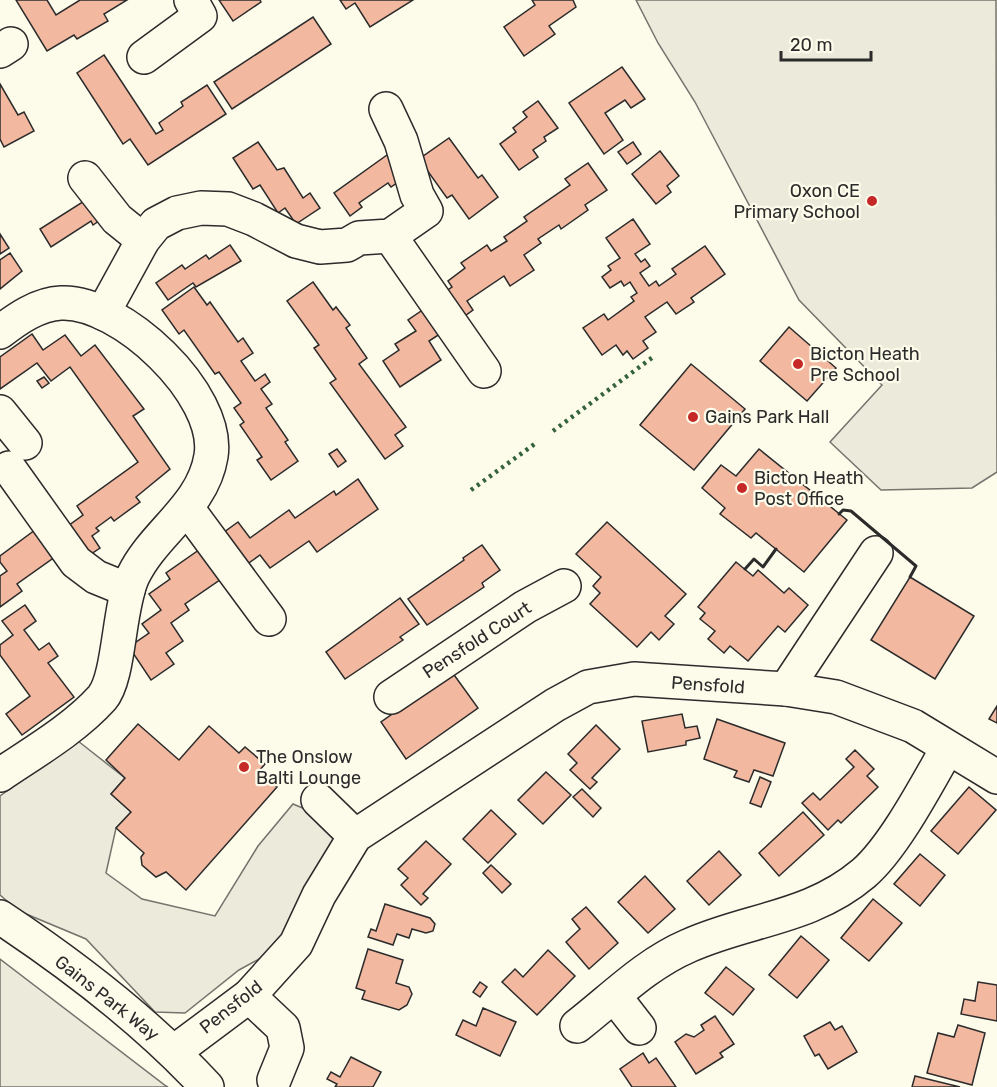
<svg xmlns="http://www.w3.org/2000/svg" width="997" height="1087" viewBox="0 0 997 1087" font-family="Rubik,sans-serif">
<rect width="100%" height="100%" fill="#fdfbea"/>
<!-- green -->
<g fill="#ecebdb" stroke="#74746e" stroke-width="1.5">
<path d="M636,0H996L997,472L972,488L881,490L830,442L882,385L799,300L695,102L658,43Z"/>
<path d="M78,741L125,778L111,794L131,812L116,828L106,873L142,899L215,916L258,846L293,804L312,812L343,834L288,943L239,970L185,1013L155,1012L86,939L19,911L0,895V796Z"/>
<path d="M0,959L166,1086L168,1087H0Z"/>
</g>
<!-- building -->
<g fill="#f2b8a0" stroke="#2b2b2b" stroke-width="1.5">
<path d="M16,0H47L56,15L80,0H127L104,14L108,21L77,39L74,35L47,51Z"/>
<path d="M219,0H260L261,2L233,21Z"/>
<path d="M340,0H413L370,27L355,3L346,9Z"/>
<path d="M532,0H573L576,7L549,26L555,34L524,56L504,27L535,5Z"/>
<path d="M313,17L331,44L232,109L214,82Z"/>
<path d="M104,55L156,134L163,130L159,123L183,106L181,102L207,85L226,114L148,165L130,139L123,144L77,73Z"/>
<path d="M622,67L645,99L631,108L625,100L605,113L623,140L604,154L569,103Z"/>
<path d="M0,84L18,115L24,112L34,131L4,147L0,139Z"/>
<path d="M538,101L558,128L544,137L546,141L533,150L538,157L519,170L500,144L516,132L513,128L527,117L523,112Z"/>
<path d="M449,138L478,178L482,175L498,197L469,219L452,195L447,198L419,159Z"/>
<path d="M258,142L277,170L284,168L303,198L310,193L320,208L296,224L285,208L278,213L260,185L253,189L233,158Z"/>
<path d="M633,142L641,154L627,164L618,152Z"/>
<path d="M660,151L679,176L667,186L671,192L656,204L632,174Z"/>
<path d="M387,155L404,178L391,187L388,183L359,203L362,207L350,216L334,193Z"/>
<path d="M588,163L607,190L585,205L588,210L561,229L559,225L538,239L541,243L524,255L534,270L510,286L504,276L467,301L473,310L455,323L437,297L452,287L448,281L465,268L461,263L487,245L491,251L507,241L504,237L527,221L524,217L570,185L565,179Z"/>
<path d="M92,196L105,217L93,225L91,221L51,247L40,229Z"/>
<path d="M633,219L650,244L635,254L641,262L645,259L650,266L640,273L649,286L656,281L659,286L676,274L672,269L705,246L725,274L691,298L694,302L676,314L667,302L645,317L656,332L643,341L648,348L633,359L627,351L623,355L616,345L602,355L583,328L604,314L608,320L634,301L631,297L637,293L630,282L624,286L621,281L610,288L602,277L611,270L608,266L620,258L606,238Z"/>
<path d="M0,234L9,248L0,254Z"/>
<path d="M230,245L241,261L196,287L193,283L168,300L156,283L182,265L185,269L206,255L209,259Z"/>
<path d="M10,253L22,271L0,289V260Z"/>
<path d="M313,282L333,310L336,307L350,325L346,328L367,358L359,364L406,427L395,435L403,446L385,459L330,383L336,379L314,348L319,345L287,301Z"/>
<path d="M194,287L207,305L210,302L238,342L243,338L253,353L241,361L255,381L265,374L270,382L261,389L272,404L266,408L288,440L285,442L298,461L271,480L257,460L262,457L240,425L244,422L234,408L241,403L219,372L215,374L184,330L179,334L162,310Z"/>
<path d="M427,307L443,332L429,341L441,360L400,387L383,361L399,350L395,344L416,331L408,320Z"/>
<path d="M789,327L836,368L807,401L760,361Z"/>
<path d="M32,334L43,350L65,335L81,356L95,345L144,409L133,416L170,469L136,497L140,502L114,521L111,517L96,528L99,531L92,536L100,548L82,560L61,531L83,515L77,506L138,462L70,367L51,381L37,363L0,389V357Z"/>
<path d="M691,364L745,409L694,470L640,425Z"/>
<path d="M44,377L49,383L42,388L37,381Z"/>
<path d="M337,449L346,461L338,467L329,454Z"/>
<path d="M759,449L847,520L804,572L756,533L751,538L720,514L725,508L702,488L721,465L736,476Z"/>
<path d="M358,479L378,509L317,552L309,541L270,568L260,555L239,570L216,538L238,522L250,538L289,510L295,518L334,491L336,495Z"/>
<path d="M607,522L686,594L665,616L674,624L659,640L651,632L637,647L590,604L600,593L593,586L601,577L576,554Z"/>
<path d="M39,527L59,554L17,584L22,591L0,607V576L7,571L0,562V556Z"/>
<path d="M206,545L227,575L185,604L189,610L171,623L183,641L166,653L174,664L151,680L129,647L149,633L142,624L161,610L149,594L170,579L166,573Z"/>
<path d="M482,545L500,570L482,583L484,587L427,625L408,599L464,560L463,558Z"/>
<path d="M736,562L753,576L758,570L784,593L789,588L808,605L785,632L778,626L748,661L730,646L724,653L708,639L715,631L700,619L705,613L698,607Z"/>
<path d="M910,577L974,616L935,679L871,640Z"/>
<path d="M400,598L419,624L400,637L403,640L345,679L326,652Z"/>
<path d="M25,605L36,621L24,630L39,650L49,643L58,656L48,663L74,697L22,735L6,714L30,696L0,655V645L13,635L2,621Z"/>
<path d="M452,672L478,708L406,759L381,722Z"/>
<path d="M997,706V723L989,719Z"/>
<path d="M682,714L685,728L697,726L700,738L686,741V745L648,752L642,721Z"/>
<path d="M717,719L785,743L773,776L754,770L749,782L734,777L737,771L704,759Z"/>
<path d="M138,724L179,760L209,726L239,753L245,747L265,764L259,771L277,787L186,890L166,872L156,877L142,865L141,857L144,853L116,828L131,812L111,794L125,778L106,760Z"/>
<path d="M596,725L620,749L592,778L597,782L590,789L570,770L577,763L568,754Z"/>
<path d="M855,750L874,769L867,776L878,787L841,823L838,820L828,830L802,803L813,793L820,800L854,767L846,759Z"/>
<path d="M546,772L571,795L543,824L518,800Z"/>
<path d="M760,777L771,782L761,807L750,803Z"/>
<path d="M969,787L996,810L958,854L931,831Z"/>
<path d="M582,789L601,808L593,817L573,797Z"/>
<path d="M491,810L516,834L488,863L463,839Z"/>
<path d="M803,812L824,835L779,876L759,853Z"/>
<path d="M426,841L451,864L423,894L428,898L421,905L401,885L408,878L398,869Z"/>
<path d="M719,851L741,875L709,905L687,881Z"/>
<path d="M920,854L945,875L920,906L894,884Z"/>
<path d="M491,865L511,884L502,893L483,873Z"/>
<path d="M645,876L675,909L648,933L618,902Z"/>
<path d="M873,899L902,923L869,961L841,938Z"/>
<path d="M385,904L430,918L435,924L433,931L426,933L412,929L409,938L397,934L393,945L368,937L371,929L376,931Z"/>
<path d="M586,907L618,943L589,969L566,942L580,929L572,919Z"/>
<path d="M801,936L829,960L797,998L769,975Z"/>
<path d="M368,949L403,960L396,983L409,987L412,994L407,1005L399,1010L362,999L365,991L356,988Z"/>
<path d="M548,950L575,976L537,1015L502,982L515,969L523,977Z"/>
<path d="M726,967L754,989L733,1015L705,993Z"/>
<path d="M480,982L487,987L480,997L473,992Z"/>
<path d="M978,982L997,985V1021L961,1014L964,999L975,1001Z"/>
<path d="M483,1008L516,1022L500,1056L456,1035L463,1020L476,1026Z"/>
<path d="M715,1016L734,1044L720,1053L723,1057L696,1074L675,1042L686,1034L694,1037L704,1030L701,1025Z"/>
<path d="M830,1022L835,1030L842,1026L857,1052L828,1069L819,1054L815,1056L804,1036Z"/>
<path d="M958,1025L985,1033L972,1085L927,1073L938,1033L954,1037Z"/>
<path d="M643,1053L649,1063L656,1058L676,1087H632L620,1069Z"/>
<path d="M351,1057L381,1072L373,1087H335L337,1084L327,1079L331,1072L340,1077Z"/>
<path d="M915,1076L960,1087H912Z"/>
</g>
<g fill="none" stroke-linecap="round" stroke-linejoin="round">
<defs>
<g id="minor">
<path d="M0,51L11,44"/>
<path d="M144,57L200,16L191,0"/>
<path d="M85,178L117,219L143,240"/>
<path d="M390,236L484,371"/>
<path d="M103,313L143,240L156,224L177,213L201,208L228,209L254,219L296,241L320,247L347,245L359,238L390,236L426,211L417,195L401,141L386,109"/>
<path d="M0,332C17,319 38,304 61,303C120,300 221,394 211,456C203,507 154,532 133,576C118,607 120,677 102,698C74,729 34,752 0,775"/>
<path d="M0,412L25,443"/>
<path d="M9,468L76,562L96,577L128,590"/>
<path d="M187,508L269,619"/>
<path d="M786,689L876,553"/>
<path d="M391,697L525,607L564,586"/>
<path d="M318,800L355,836"/>
<path d="M0,917C74,966 147,1022 207,1087"/>
<path d="M249,996L283,1028L287,1048L274,1080"/>
<path d="M615,997L639,1028"/>
<path d="M577,1026C613,998 646,964 688,946C747,919 810,919 864,873C894,847 927,784 947,749"/>
<path d="M174,1052L249,996L296,944L319,895L355,836L555,705L588,687L634,679L786,689L836,697L913,726L997,777"/>
</g>
</defs>
<!-- minor casing -->
<use href="#minor" stroke="#2b2b2b" stroke-width="36"/>
<!-- minor -->
<use href="#minor" stroke="#fdfbea" stroke-width="33"/>
<!-- hedge -->
<g stroke="#34623c" stroke-width="4.5" stroke-dasharray="3 4.5" stroke-linecap="butt">
<path d="M553,431L653,357"/>
<path d="M471,490L536,443"/>
</g>
<!-- wall -->
<g stroke="#2b2b2b" stroke-width="3">
<path d="M839,514L843,510L851,511L916,566L910,577"/>
<path d="M745,569L754,559L763,567L776,549"/>
</g>
</g>
<!-- markers -->
<g fill="#c62828" stroke="#fdfbea" stroke-width="2">
<circle cx="872" cy="201" r="6"/>
<circle cx="798" cy="364" r="6"/>
<circle cx="693" cy="417" r="6"/>
<circle cx="742" cy="488" r="6"/>
<circle cx="244" cy="767" r="6"/>
</g>
<g text-anchor="middle" dominant-baseline="central" stroke-width="4.5" stroke-linejoin="round" paint-order="stroke">
<!-- poi labels -->
<g font-size="18" fill="#2b2b2b" stroke="#fdfbea" text-anchor="start">
<text x="860" y="191" text-anchor="end">Oxon CE<tspan x="860" dy="21">Primary School</tspan></text>
<text x="810" y="354">Bicton Heath<tspan x="810" dy="21">Pre School</tspan></text>
<text x="705" y="417">Gains Park Hall</text>
<text x="754" y="478">Bicton Heath<tspan x="754" dy="21">Post Office</tspan></text>
<text x="256" y="757">The Onslow<tspan x="256" dy="21">Balti Lounge</tspan></text>
</g>
<!-- street labels -->
<g font-size="18" fill="#2b2b2b" stroke="#fdfbea">
<text transform="translate(477 640) rotate(-33)">Pensfold Court</text>
<text transform="translate(708 685) rotate(4)">Pensfold</text>
<text transform="translate(107 998) rotate(38)">Gains Park Way</text>
<text transform="translate(231 1007) rotate(-38)">Pensfold</text>
</g>
</g>
<!-- scale -->
<path d="M781 51v9h90v-9" fill="none" stroke="#2b2b2b" stroke-width="3"/>
<text x="790" y="51" font-size="18" fill="#2b2b2b" stroke="#fdfbea" stroke-width="4.5" paint-order="stroke">20 m</text>
</svg>
